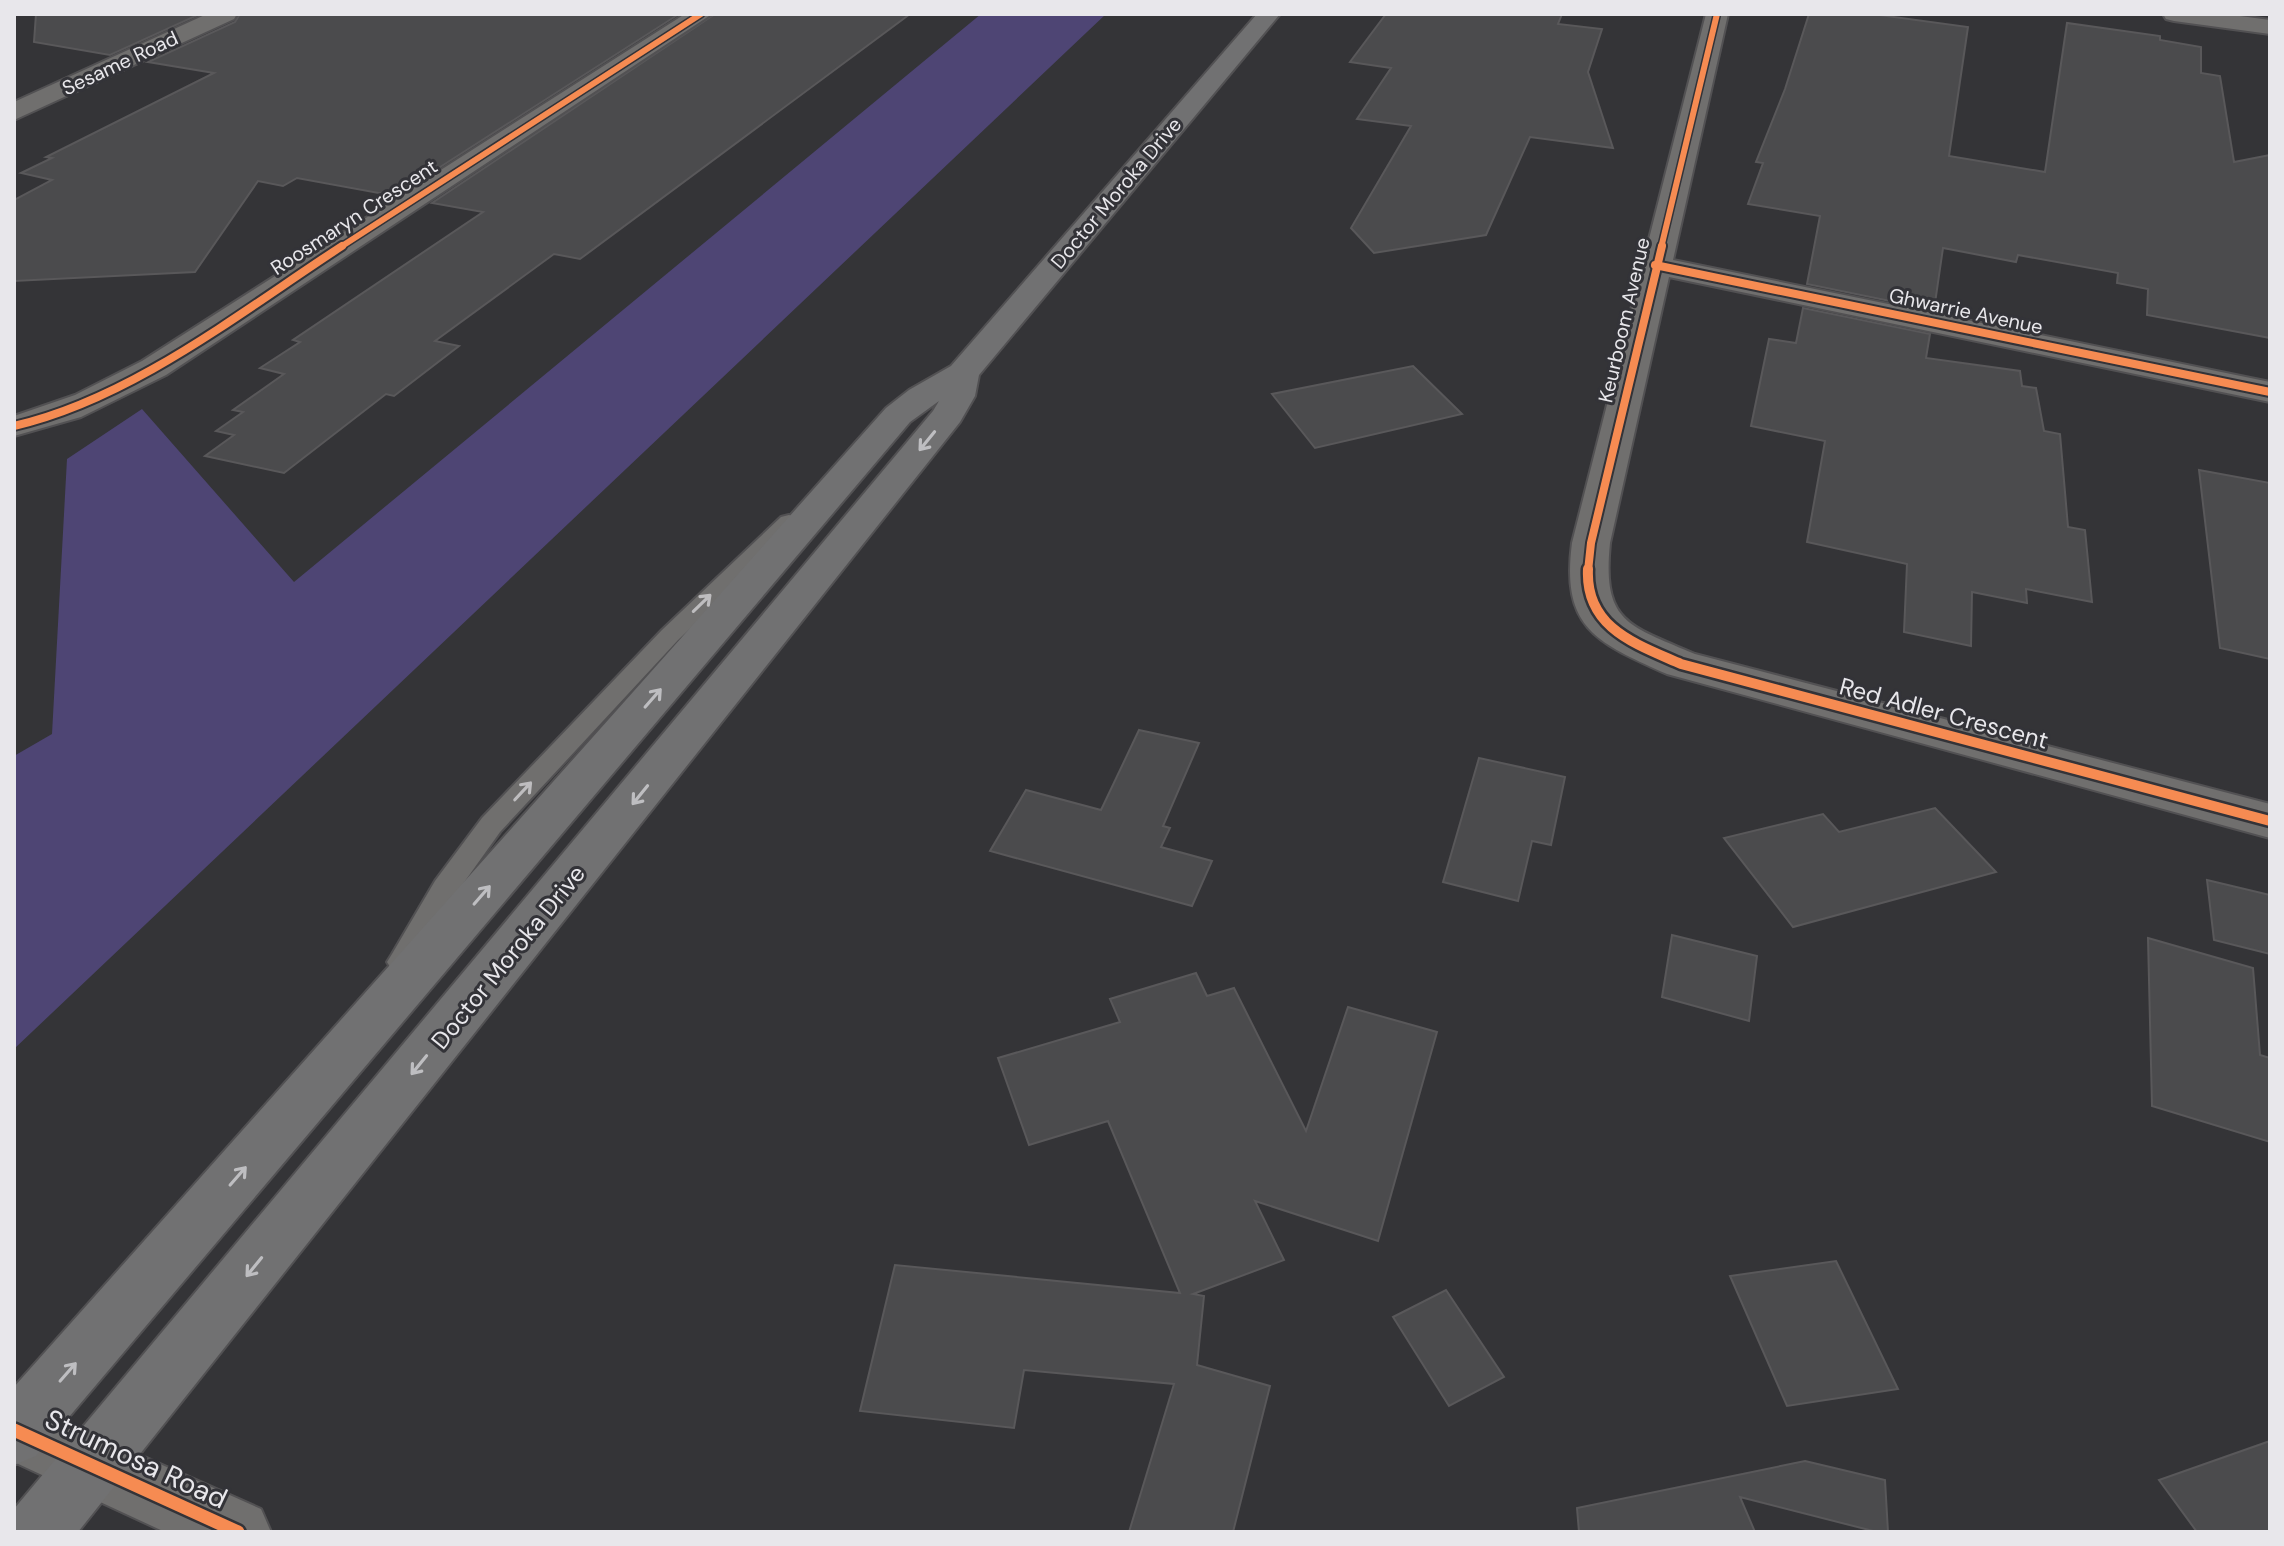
<svg xmlns="http://www.w3.org/2000/svg" width="2284" height="1546" viewBox="0 0 2284 1546" font-family="'DM Sans',sans-serif">
<rect width="100%" height="100%" fill="#343437"/>
<!-- green -->
<path fill="#4e4574" d="M981,14H1106L14,1049V756L52,734L67,459L142,409L294,582Z"/>
<!-- building -->
<g fill="#4b4b4d" stroke="#59585a" stroke-width="2">
<path d="M36,14H200L110,55L34,42Z"/>
<path d="M240,14H679L395,196L297,178L283,186L258,181L195,272L14,281V200L52,180L21,173L52,158L46,157L214,73L148,62L235,22Z"/>
<path d="M715,14H910L580,259L554,254L435,341L459,346L394,396L386,394L284,473L205,456L234,435L216,431L243,412L233,410L284,374L260,368L300,342L293,340L483,212L432,203Z"/>
<path d="M1386,14H1562L1558,24L1602,29L1588,72L1613,148L1530,137L1486,235L1374,253L1351,228L1411,126L1357,119L1391,68L1350,62Z"/>
<path d="M1809,14H1872L1968,27L1949,156L2045,172L2067,23L2160,36V40L2201,47V73L2220,76L2234,162L2270,155V338L2147,315L2148,289L2117,283L2118,273L2018,255L2016,262L1943,248L1934,310L1807,284L1820,216L1748,204L1763,163L1756,162L1785,89Z"/>
<path d="M1803,308L1930,334L1926,358L2020,371L2022,386L2036,388L2044,431L2060,434L2068,527L2085,530L2092,602L2026,589L2027,603L1972,592L1971,646L1904,632L1907,564L1807,542L1825,441L1751,426L1769,339L1796,343Z"/>
<path d="M1413,366L1462,414L1315,448L1272,394Z"/>
<path d="M2199,470L2270,483V659L2220,648Z"/>
<path d="M1139,730L1199,743L1163,826L1170,828L1161,847L1212,861L1192,906L990,851L1026,790L1101,810Z"/>
<path d="M1479,758L1565,777L1551,845L1532,841L1518,901L1443,882Z"/>
<path d="M1935,808L1996,872L1793,927L1724,838L1823,814L1839,832Z"/>
<path d="M2207,880L2270,895V954L2214,940Z"/>
<path d="M1672,935L1757,956L1749,1021L1662,997Z"/>
<path d="M2148,938L2253,968L2260,1055L2270,1058V1142L2152,1106Z"/>
<path d="M1196,973L1207,996L1234,988L1306,1131L1348,1007L1437,1032L1378,1241L1255,1201L1284,1260L1193,1294L1204,1296L1197,1365L1270,1386L1233,1532H1129L1174,1384L1024,1370L1014,1428L860,1411L895,1265L1180,1293L1108,1121L1029,1145L998,1058L1120,1022L1110,999Z"/>
<path d="M1836,1261L1898,1389L1787,1406L1730,1276Z"/>
<path d="M1446,1290L1504,1377L1449,1406L1393,1317Z"/>
<path d="M2270,1441V1532H2197L2159,1480Z"/>
<path d="M1805,1461L1885,1480L1888,1532H1877L1740,1497L1755,1532H1579L1577,1508Z"/>
</g>
<g fill="none" stroke-linecap="round" stroke-linejoin="round">
<defs>
<path id="service" d="M789,515L797,517L800,522L797,527L678,640L500,832L455,895L412,970L402,974L392,970L387,962L392,954L435,881L482,818L662,630L781,517Z"/>
<g id="minor">
<path d="M207,14H237L234,19L14,120V102Z"/>
<path d="M685,14H712L166,375L81,417L14,436V416L75,395L142,361Z"/>
<path d="M1706,14H1728L1673,260L2270,382V402L1669,277L1610,543C1602,623 1628,625 1695,654L2270,804V838L1667,674C1596,642 1561,628 1572,543Z"/>
<path d="M2163,14H2225L2270,20V34L2174,21L2166,19Z"/>
<path d="M14,1399L261,1509L271,1532H165L14,1462Z"/>
</g>
<path id="secondary" d="M1257,14H1280L979,375L975,396L960,422L78,1532H14V1509L933,411L939,401L910,422L36,1456L14,1465V1387L886,408L909,390L951,366Z"/>
</defs>
<!-- service casing -->
<use href="#service" stroke="#525153" stroke-width="4"/>
<!-- minor casing -->
<use href="#minor" stroke="#525153" stroke-width="4"/>
<!-- secondary casing -->
<use href="#secondary" stroke="#525153" stroke-width="4"/>
<!-- service -->
<use href="#service" fill="#706f6e" fill-rule="evenodd"/>
<!-- minor -->
<use href="#minor" fill="#706f6e" fill-rule="evenodd"/>
<!-- secondary -->
<use href="#secondary" fill="#717172" fill-rule="evenodd"/>
<defs>
<g id="cycleway-far3">
<path d="M339,248L701,14"/>
<path d="M1661,248L1717,14"/>
</g>
<g id="cycleway-far2">
<path d="M1655,265L2270,392"/>
<path d="M14,426C132,399 242,311 342,246"/>
<path d="M1588,571L1591,543L1662,246"/>
</g>
<path id="cycleway-far1" d="M1588,569C1585,628 1636,644 1681,664L2270,821"/>
<path id="cycleway" d="M14,1430L238,1532"/>
</defs>
<!-- cycleway-far3 casing -->
<use href="#cycleway-far3" stroke="#333338" stroke-width="9"/>
<!-- cycleway-far2 casing -->
<use href="#cycleway-far2" stroke="#333338" stroke-width="12"/>
<!-- cycleway-far1 casing -->
<use href="#cycleway-far1" stroke="#333338" stroke-width="15"/>
<!-- cycleway casing -->
<use href="#cycleway" stroke="#333338" stroke-width="18"/>
<!-- cycleway-far3 -->
<use href="#cycleway-far3" stroke="#f68b52" stroke-width="6"/>
<!-- cycleway-far2 -->
<use href="#cycleway-far2" stroke="#f68b52" stroke-width="8"/>
<!-- cycleway-far1 -->
<use href="#cycleway-far1" stroke="#f68b52" stroke-width="10"/>
<!-- cycleway -->
<use href="#cycleway" stroke="#f68b52" stroke-width="13"/>
</g>
<!-- one-way arrows -->
<defs><path id="oneway-shaft" d="M-6 0H5M1.5-3L5.5 0L1.5 3" fill="none" stroke-width="1.6" stroke-linecap="round" stroke-linejoin="round" transform="scale(2)"/></defs>
<g stroke="#bebec1">
<use href="#oneway-shaft" transform="translate(927 441) rotate(129)"/>
<use href="#oneway-shaft" transform="translate(653 698) rotate(-49)"/>
<use href="#oneway-shaft" transform="translate(640 795) rotate(129)"/>
<use href="#oneway-shaft" transform="translate(482 895) rotate(-49)"/>
<use href="#oneway-shaft" transform="translate(419 1065) rotate(129)"/>
<use href="#oneway-shaft" transform="translate(238 1176) rotate(-49)"/>
<use href="#oneway-shaft" transform="translate(254 1267) rotate(129)"/>
<use href="#oneway-shaft" transform="translate(68 1372) rotate(-49)"/>
</g>
<g stroke="#bebdbf">
<use href="#oneway-shaft" transform="translate(702 603) rotate(-44)"/>
<use href="#oneway-shaft" transform="translate(523 791) rotate(-47)"/>
</g>
<g text-anchor="middle" dominant-baseline="central" stroke-width="6" stroke-linejoin="round" paint-order="stroke">
<!-- far-street labels -->
<g font-size="20" fill="#e8e7eb" stroke="#333338">
<text transform="translate(120 63) rotate(-25)">Sesame Road</text>
<text transform="translate(1116 193) rotate(-50)">Doctor Moroka Drive</text>
<text transform="translate(354 217) rotate(-33)">Roosmaryn Crescent</text>
<text transform="translate(1966 311) rotate(12)">Ghwarrie Avenue</text>
<text transform="translate(1624 320) rotate(-77)">Keurboom Avenue</text>
</g>
<!-- street labels -->
<g font-size="24" fill="#e8e7eb" stroke="#333338">
<text transform="translate(1944 713) rotate(15)">Red Adler Crescent</text>
<text transform="translate(508 957) rotate(-51)">Doctor Moroka Drive</text>
</g>
<!-- near-street labels -->
<g font-size="28" fill="#e8e7eb" stroke="#333338">
<text transform="translate(136 1459) rotate(25)">Strumosa Road</text>
</g>
</g>
<!-- border -->
<rect width="2284" height="1546" fill="none" stroke="#e8e7eb" stroke-width="32"/>
</svg>
